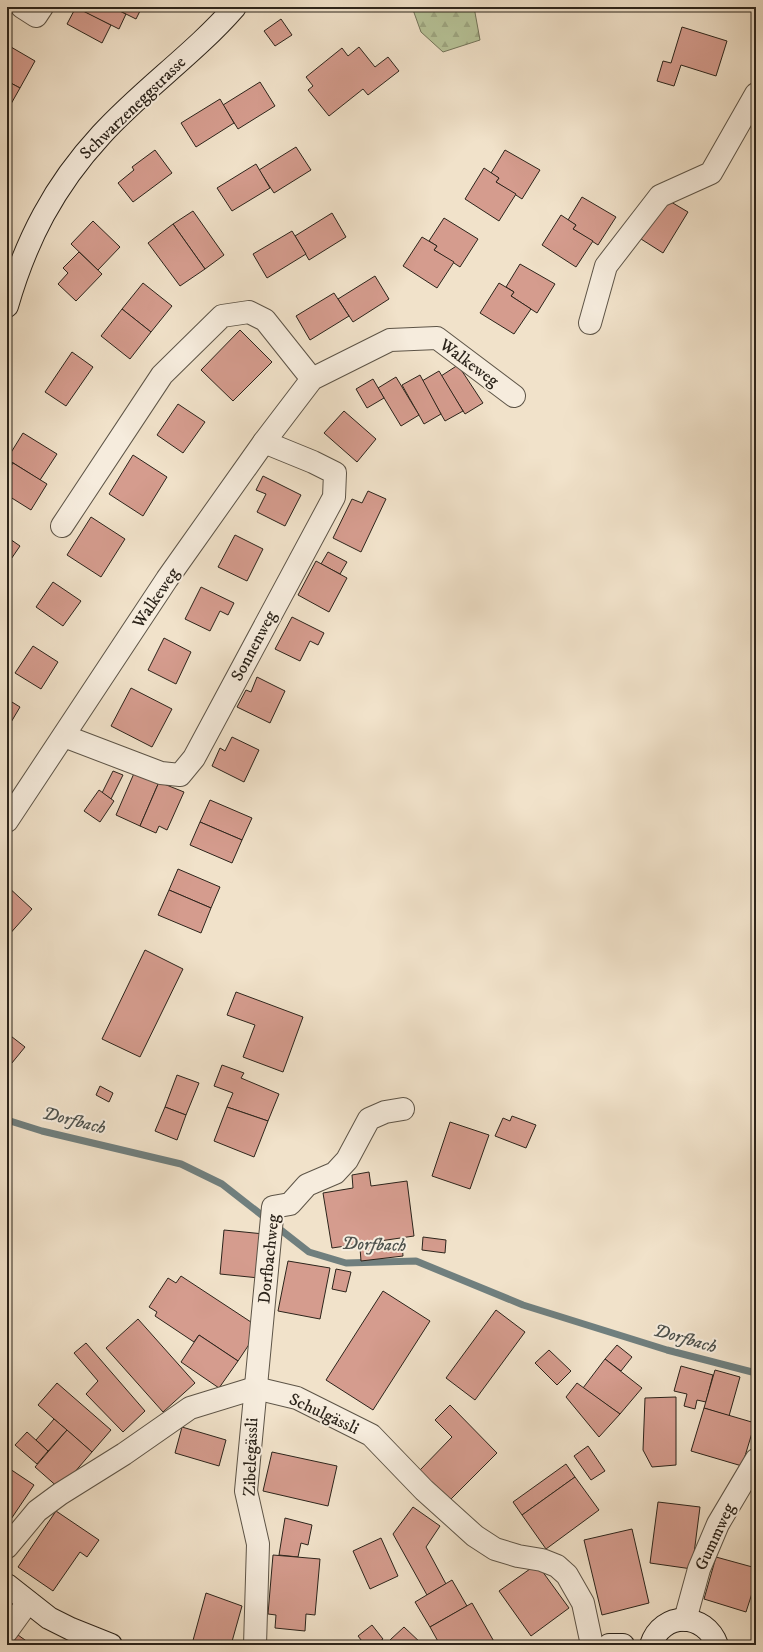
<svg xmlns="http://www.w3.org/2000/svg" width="763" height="1652" viewBox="0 0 763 1652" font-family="'IM FELL DW Pica',serif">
<defs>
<pattern id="forest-firs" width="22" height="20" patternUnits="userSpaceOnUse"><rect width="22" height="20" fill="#b7c499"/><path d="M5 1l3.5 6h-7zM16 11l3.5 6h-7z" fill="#9ea883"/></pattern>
</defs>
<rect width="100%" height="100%" fill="#f1e2ca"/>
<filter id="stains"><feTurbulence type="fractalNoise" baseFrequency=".005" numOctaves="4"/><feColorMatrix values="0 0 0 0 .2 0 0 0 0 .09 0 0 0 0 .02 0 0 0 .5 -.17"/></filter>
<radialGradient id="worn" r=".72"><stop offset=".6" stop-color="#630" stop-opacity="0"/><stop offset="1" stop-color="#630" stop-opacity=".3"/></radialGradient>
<!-- forest -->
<path fill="url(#forest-firs)" stroke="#72745a" d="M412,7H474L480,40L443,52L421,32Z"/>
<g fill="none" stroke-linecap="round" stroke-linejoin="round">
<!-- stream -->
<path stroke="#707f7e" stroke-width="7" d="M7,1120L42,1131L181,1164L222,1184L309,1252L346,1263L416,1261L523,1305L667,1350L756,1373"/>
</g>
<!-- building -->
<g fill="#d59c8e" stroke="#2c241b">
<path d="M76,7L111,25L102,43L67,24Z"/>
<path d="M85,7H112L126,14L119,29L83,11Z"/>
<path d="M112,7H142L136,19Z"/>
<path d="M281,19L292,35L275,46L264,31Z"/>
<path d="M682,27L727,41L716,76L681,65L674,86L657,81L663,61L671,63Z"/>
<path d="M11,47L35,61L20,88L7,81V54Z"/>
<path d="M359,47L375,67L388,57L399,71L368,95L363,89L329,116L308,90L313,86L306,77L342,48L348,56Z"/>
<path d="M7,81L20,88L7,111Z"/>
<path d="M260,82L275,106L238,129L223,105Z"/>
<path d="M220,99L234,123L196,147L181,123Z"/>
<path d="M296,147L311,170L274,193L259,170Z"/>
<path d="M155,150L172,173L133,202L118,183L134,170L132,167Z"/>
<path d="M505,150L540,170L522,199L496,182L499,178L491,173Z"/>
<path d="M256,164L270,188L232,211L217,188Z"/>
<path d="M484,168L499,178L496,182L516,194L499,221L465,199Z"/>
<path d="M582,197L616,217L598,245L573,229L576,225L568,220Z"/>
<path d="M666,199L688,212L663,253L641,239Z"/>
<path d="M193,211L224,255L205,269L173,224Z"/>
<path d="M332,213L346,237L309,260L295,236Z"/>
<path d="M561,215L576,225L573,229L593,241L576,267L542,245Z"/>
<path d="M444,218L478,239L460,267L434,250L437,246L429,241Z"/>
<path d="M93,221L120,247L98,270L71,244Z"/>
<path d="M173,224L205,269L180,286L148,243Z"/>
<path d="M292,231L306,254L267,278L253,254Z"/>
<path d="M422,237L437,246L434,250L454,262L437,288L403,266Z"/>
<path d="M79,252L102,274L76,301L58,284L68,273L63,268Z"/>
<path d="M520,264L555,284L537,313L511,296L514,292L506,287Z"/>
<path d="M375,276L389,299L353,322L338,299Z"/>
<path d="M143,283L172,306L151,332L122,309Z"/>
<path d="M499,283L514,292L511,296L531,309L514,334L480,313Z"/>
<path d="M334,293L349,316L310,340L296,316Z"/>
<path d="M122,309L151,332L130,359L101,336Z"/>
<path d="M240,330L272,362L233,401L201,370Z"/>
<path d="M72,352L93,367L66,406L45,392Z"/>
<path d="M458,365L483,403L465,414L441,376Z"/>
<path d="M439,371L463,411L445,421L422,381Z"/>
<path d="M420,375L441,414L424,424L402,385Z"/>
<path d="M396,377L419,415L401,426L378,388Z"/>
<path d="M373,379L384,398L367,408L356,389Z"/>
<path d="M178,404L205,422L183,453L157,435Z"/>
<path d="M344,411L376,439L357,462L324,433Z"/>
<path d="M23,433L57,454L40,480L7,459Z"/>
<path d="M133,455L167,477L143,516L109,494Z"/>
<path d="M13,463L47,484L31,510L7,495V472Z"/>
<path d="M263,476L301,495L285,526L257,512L266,494L256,490Z"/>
<path d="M368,491L386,499L361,552L333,538L352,499L362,503Z"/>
<path d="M91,517L125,539L101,577L67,555Z"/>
<path d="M235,535L263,549L247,581L218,567Z"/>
<path d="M7,537L20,546L7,565Z"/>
<path d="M328,552L347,562L340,574L321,564Z"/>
<path d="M316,561L347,578L329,612L298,595Z"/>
<path d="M53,582L81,601L63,626L36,607Z"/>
<path d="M201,587L234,603L228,615L220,611L210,631L185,619Z"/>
<path d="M292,617L324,633L318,645L310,641L300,661L275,649Z"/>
<path d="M164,638L191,652L176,684L148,670Z"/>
<path d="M33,646L58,662L41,689L15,673Z"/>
<path d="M257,677L285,691L270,723L237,707L246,690L251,692Z"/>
<path d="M131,688L172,709L152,747L111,726Z"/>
<path d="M7,699L20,707L7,729Z"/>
<path d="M232,737L259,750L244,782L212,766L220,748L225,751Z"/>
<path d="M113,771L123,775L111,799L102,793Z"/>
<path d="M135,771L159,782L140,826L116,815Z"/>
<path d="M159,782L184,792L167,830L159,826L156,833L140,826Z"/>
<path d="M99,790L114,801L100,822L84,811Z"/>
<path d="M210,800L252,818L242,840L200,822Z"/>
<path d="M200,822L242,840L232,863L190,845Z"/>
<path d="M178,869L220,887L211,908L169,890Z"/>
<path d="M7,886L32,909L7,937Z"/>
<path d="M169,890L211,908L201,933L158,915Z"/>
<path d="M145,950L183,969L140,1057L102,1039Z"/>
<path d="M236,992L303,1017L283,1072L243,1057L255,1025L227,1015Z"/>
<path d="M7,1033L25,1047L7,1069Z"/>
<path d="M222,1065L244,1073L241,1078L279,1094L268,1121L227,1107L233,1093L214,1086Z"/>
<path d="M177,1075L199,1083L186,1115L165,1107Z"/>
<path d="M100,1086L113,1093L109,1102L96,1095Z"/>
<path d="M165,1107L186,1115L177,1140L155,1131Z"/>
<path d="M227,1107L268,1121L254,1157L214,1141Z"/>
<path d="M512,1116L536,1125L526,1148L495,1136L503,1118L510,1121Z"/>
<path d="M450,1122L489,1135L470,1189L432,1176Z"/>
<path d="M369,1172L371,1186L407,1181L414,1236L332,1248L323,1193L353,1188L352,1175Z"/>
<path d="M224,1230L264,1234L259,1278L220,1274Z"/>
<path d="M423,1237L446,1240L445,1253L422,1250Z"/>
<path d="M402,1243L403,1256L361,1261L360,1248Z"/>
<path d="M288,1261L330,1268L320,1319L278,1311Z"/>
<path d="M336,1269L351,1272L346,1292L332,1289Z"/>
<path d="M181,1276L260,1328L238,1361L199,1335L194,1342L155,1316L157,1312L149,1307L168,1278L176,1283Z"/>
<path d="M383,1291L430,1321L373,1410L326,1380Z"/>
<path d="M496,1310L525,1332L475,1400L446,1378Z"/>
<path d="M138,1319L195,1383L163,1412L106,1348Z"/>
<path d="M199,1335L238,1361L219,1388L181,1362Z"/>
<path d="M86,1343L145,1411L123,1432L86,1394L98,1381L74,1353Z"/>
<path d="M617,1345L632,1357L621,1371L605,1359Z"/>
<path d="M549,1350L571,1371L557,1385L535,1363Z"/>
<path d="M605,1359L642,1388L620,1414L583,1388Z"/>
<path d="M681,1366L713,1375L706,1402L697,1400L695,1409L684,1406L687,1394L674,1391Z"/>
<path d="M715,1370L740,1377L729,1416L704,1408Z"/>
<path d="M57,1383L111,1430L92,1452L38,1405Z"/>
<path d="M577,1383L620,1414L599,1437L566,1397Z"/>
<path d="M676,1397V1465L652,1467L643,1450L645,1398Z"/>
<path d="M450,1405L497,1453L450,1500L420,1470L452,1437L435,1420Z"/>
<path d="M704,1408L755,1423L742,1466L691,1451Z"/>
<path d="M54,1419L67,1430L48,1451L36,1440Z"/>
<path d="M182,1427L226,1440L219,1466L175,1453Z"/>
<path d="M67,1430L92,1452L60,1489L35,1467Z"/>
<path d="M27,1432L48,1451L37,1464L15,1445Z"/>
<path d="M588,1446L605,1471L591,1480L574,1456Z"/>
<path d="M272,1452L337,1466L328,1506L263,1491Z"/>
<path d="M566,1464L575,1477L522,1515L513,1502Z"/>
<path d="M7,1467L34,1485L7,1525Z"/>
<path d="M575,1477L599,1510L546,1549L522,1515Z"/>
<path d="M658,1502L700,1507L692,1569L650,1563Z"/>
<path d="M413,1507L440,1526L426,1547L446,1584L427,1595L393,1534Z"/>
<path d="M56,1511L99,1540L87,1557L80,1552L53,1591L18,1567Z"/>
<path d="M285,1518L312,1525L308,1545L301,1543L298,1557L279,1555Z"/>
<path d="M632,1529L649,1603L602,1615L584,1540Z"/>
<path d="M381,1538L398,1576L370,1589L353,1551Z"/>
<path d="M273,1555L320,1559L315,1615L306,1614L305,1631L275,1628L276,1615L268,1614Z"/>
<path d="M716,1557L756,1568V1581L746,1612L704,1599Z"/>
<path d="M537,1564L569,1608L531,1636L499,1591Z"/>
<path d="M452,1580L467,1606L430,1627L415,1602Z"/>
<path d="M206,1593L242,1606L231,1645L192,1644Z"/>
<path d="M472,1603L496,1645H440L430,1627Z"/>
<path d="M372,1625L383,1639L375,1645H365L358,1636Z"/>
<path d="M404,1627L423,1645H395L390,1640Z"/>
<path d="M18,1635L32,1645H11Z"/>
</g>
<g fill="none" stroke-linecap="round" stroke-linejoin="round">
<defs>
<g id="minor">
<path d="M22,7L36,16L42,7"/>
<path d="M590,323L606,266L660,196L711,173L756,94"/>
<path d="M62,526L162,375L222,316L249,312L265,320L312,379"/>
<path d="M64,736L161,773L180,775L194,758L334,497L335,473L313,462L264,442"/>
<path d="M7,821L167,579L264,442L312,379L390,340L437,338L514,396"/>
<path d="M7,1547L37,1511L60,1494L124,1454L190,1408L255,1388L297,1398L371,1435L424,1490L475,1536L495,1549L518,1556L542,1560L557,1566L567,1575L583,1603L592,1645"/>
<path d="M685,1620L699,1569L718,1524L756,1460"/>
<path d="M7,1631L28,1602"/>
<path d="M255,1645L258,1544L246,1491L273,1207L290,1204L307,1185L335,1173L347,1160L369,1119L385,1112L403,1109"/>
</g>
<g id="secondary">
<path d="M7,306C26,240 54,186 101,135C143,89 194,54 235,7"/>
<path d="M7,1585L49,1618L71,1629L111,1645"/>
<path d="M609,1645H623"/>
<path d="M651,1645C662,1611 705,1612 717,1645"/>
</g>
</defs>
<!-- minor casing -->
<use href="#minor" stroke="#5d5447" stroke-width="24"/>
<!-- secondary casing -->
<use href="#secondary" stroke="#2c241b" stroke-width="24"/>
<!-- minor -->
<use href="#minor" stroke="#f6ecdd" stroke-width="22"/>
<!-- secondary -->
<use href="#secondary" stroke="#f6ecdd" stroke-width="22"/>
</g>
<g text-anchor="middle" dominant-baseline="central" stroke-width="4" stroke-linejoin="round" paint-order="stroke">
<!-- street labels -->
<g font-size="17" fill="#2c241b" stroke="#f6ecdd">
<text transform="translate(133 108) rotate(-44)">Schwarzeneggstrasse</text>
<text transform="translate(469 363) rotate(36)">Walkeweg</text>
<text transform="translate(156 598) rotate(-56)">Walkeweg</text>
<text transform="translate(254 646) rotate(-62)">Sonnenweg</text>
<text transform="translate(269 1259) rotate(-84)">Dorfbachweg</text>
<text transform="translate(324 1414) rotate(25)">Schulgässli</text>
<text transform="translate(251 1457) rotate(-88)">Zibelegässli</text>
<text transform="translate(715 1537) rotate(-65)">Gummweg</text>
</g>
<!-- water labels -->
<g font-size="18" font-style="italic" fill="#4e524d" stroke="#f6ecdd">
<text transform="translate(74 1121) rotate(14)">Dorfbach</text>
<text transform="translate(374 1245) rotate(2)">Dorfbach</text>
<text transform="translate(685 1339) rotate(16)">Dorfbach</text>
</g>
</g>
<!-- margin -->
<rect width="763" height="1652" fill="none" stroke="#f1e2ca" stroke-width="24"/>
<rect x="8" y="8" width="747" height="1636" fill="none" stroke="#2c241b" stroke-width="2"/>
<rect x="12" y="12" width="739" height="1628" fill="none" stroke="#2c241b"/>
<rect width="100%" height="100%" filter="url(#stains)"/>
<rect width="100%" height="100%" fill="url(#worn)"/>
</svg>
